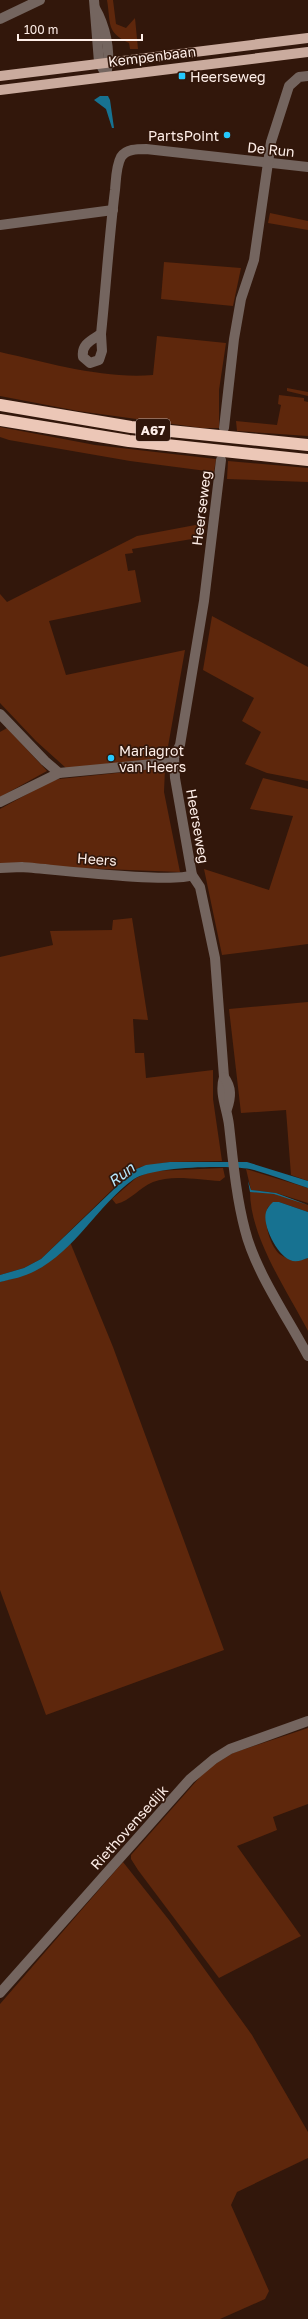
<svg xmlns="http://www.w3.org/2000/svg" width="308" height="2319" viewBox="0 0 308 2319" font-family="'Golos Text',sans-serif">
<rect width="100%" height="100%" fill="#32170b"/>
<!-- green -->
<g fill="#5e270c">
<path d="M107,0H113L116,24L126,28L135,18L138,49H130L129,43C106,32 111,24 107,0Z"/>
<path d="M270,213L308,221V230L268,223Z"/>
<path d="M164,262L241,268L233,306L161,299Z"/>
<path d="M157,336L226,343L219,390V428H202L78,411L0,396V352C49,363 102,379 153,375Z"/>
<path d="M287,388L308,392V396L287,391Z"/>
<path d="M279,395L304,398V401L308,402V436L237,431L236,421L277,425L281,405L278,404Z"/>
<path d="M0,427L95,445L216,459L214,472L130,461L9,440L0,437Z"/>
<path d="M228,461L308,468V482L227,479Z"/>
<path d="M206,523L204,537L132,549L133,553L125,554L128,571L135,570L141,602L49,621L66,675L185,650L166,758L66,768L36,741L0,703V594L7,602L137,536Z"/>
<path d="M212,616L308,667V781L267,773L245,764L261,732L242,721L254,698L203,670Z"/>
<path d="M7,728L47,771L0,797V732Z"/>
<path d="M165,768L164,792L180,872L0,865V809L51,781L59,779Z"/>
<path d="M263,778L308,789V944L222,955L204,869L269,890L293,816L250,809Z"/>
<path d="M132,918L148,1020L133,1019L135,1053H144L146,1078L213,1070V1099L222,1161L170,1162L140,1167L117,1185L41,1259L24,1268L0,1275V957L53,945L50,931L112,930L113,920Z"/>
<path d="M308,1002V1181L291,1175L286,1110L241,1113L229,1009Z"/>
<path d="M223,1168L225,1177L220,1181C200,1180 172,1174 153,1182C139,1188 130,1201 116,1204L112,1199L136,1178L152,1171Z"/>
<path d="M246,1169L308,1188V1203L276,1193L251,1190Z"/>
<path d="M250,1191L278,1194L308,1205V1212L279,1202L268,1207C262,1218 270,1248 281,1255C290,1261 299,1261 308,1258V1331C287,1290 250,1238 250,1191Z"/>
<path d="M70,1242L113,1347L224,1650L46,1715L0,1590V1282C33,1273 46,1267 70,1242Z"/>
<path d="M308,1728V1804L273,1817L277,1830L237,1846L301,1936L219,1978L138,1870L131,1859V1855L207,1769L233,1753Z"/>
<path d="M123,1862L169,1920L252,2035L308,2132V2158L237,2192L231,2205L269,2291L265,2299L220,2319H0V2004Z"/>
</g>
<!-- water -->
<g fill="#177291">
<path d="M100,96H108L110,100L114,128H112L106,109L94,100Z"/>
<path d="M170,1162H247L308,1181V1188C289,1182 270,1174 250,1169C228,1165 153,1166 134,1179C98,1205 75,1251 35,1271C24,1277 12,1279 0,1282V1275L24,1268L41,1259L134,1170L146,1165Z"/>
<path d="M248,1181L251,1190L276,1193L308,1205L274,1194L250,1192Z"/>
<path d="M273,1202H279L308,1212V1258C302,1260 296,1263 290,1260C277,1255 262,1225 266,1212C267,1208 270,1205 273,1202Z"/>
</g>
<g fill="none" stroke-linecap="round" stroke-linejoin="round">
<!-- minor -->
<g stroke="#74655f" stroke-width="10">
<path d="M94,0L99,62L107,76"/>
<path d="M95,8C105,25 111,51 107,70"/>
<path d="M0,19L40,0"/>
<path d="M0,225L113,210"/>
<path d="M101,334C92,340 81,344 83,357L90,363L99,360L102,351L101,334C106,286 109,238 115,190C116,180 116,166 121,157C126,149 137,149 146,149L308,167"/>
<path d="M224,428L234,339L241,299L254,260L271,142L289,86L299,77L308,76"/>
<path d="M221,460L204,601L180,745L174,757L175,778L192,875L200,887L215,958L224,1077C219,1094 227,1108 229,1125C233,1160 236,1196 245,1230C255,1271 288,1318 308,1356"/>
<path d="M0,714L45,761L59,773"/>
<path d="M0,802L59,773L174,762"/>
<path d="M0,868L22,867C50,869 174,884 192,875"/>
<path d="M224,1077C232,1088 231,1097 227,1109"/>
<path d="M0,1993L190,1779L214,1759L230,1749L308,1721"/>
</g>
<!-- major -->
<g stroke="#caab9e" stroke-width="10">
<path d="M0,76L308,38"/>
<path d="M0,90L308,52"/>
</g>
<!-- highway -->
<g stroke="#ecc7b7" stroke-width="12">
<path d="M0,405L131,427L308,445"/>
<path d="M0,420L129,441L308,460"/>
</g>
</g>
<!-- markers -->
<g fill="#25c9fe" stroke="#32170b" stroke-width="1.5">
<rect x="178" y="72" width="8" height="8" rx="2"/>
<circle cx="227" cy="135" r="4"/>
<circle cx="111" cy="758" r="4"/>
</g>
<g text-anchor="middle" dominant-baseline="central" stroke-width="3.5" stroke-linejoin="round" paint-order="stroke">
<!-- shield labels -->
<rect fill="#32170b" stroke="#c2aea6" stroke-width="1" x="136" y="419" width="34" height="22" rx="3"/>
<g font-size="13" font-weight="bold" fill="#ffefe9">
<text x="153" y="430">A67</text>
</g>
<!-- street labels -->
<g font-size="14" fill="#ffefe9" stroke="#32170b">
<text transform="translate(152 56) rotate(-7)">Kempenbaan</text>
<text transform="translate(271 149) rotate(6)">De Run</text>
<text transform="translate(201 508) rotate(-83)">Heerseweg</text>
<text transform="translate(198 826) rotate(80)">Heerseweg</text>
<text transform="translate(97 859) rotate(4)">Heers</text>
<text transform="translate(129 1827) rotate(-48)">Riethovensedijk</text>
</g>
<!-- poi labels -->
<g font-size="14" fill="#ffefe9" stroke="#32170b" text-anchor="start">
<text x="190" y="76">Heerseweg</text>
<text x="219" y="135" text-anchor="end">PartsPoint</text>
<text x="119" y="750">Mariagrot<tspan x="119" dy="16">van Heers</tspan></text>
</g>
<!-- water labels -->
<g font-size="15" font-style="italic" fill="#b8e9ff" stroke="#32170b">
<text transform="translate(121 1174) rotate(-38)">Run</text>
</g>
</g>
<!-- scale -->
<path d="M18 34v6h124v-6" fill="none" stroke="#ffefe9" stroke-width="2"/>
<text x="24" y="34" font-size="12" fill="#ffefe9" stroke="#32170b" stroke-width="3" paint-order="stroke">100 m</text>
</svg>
